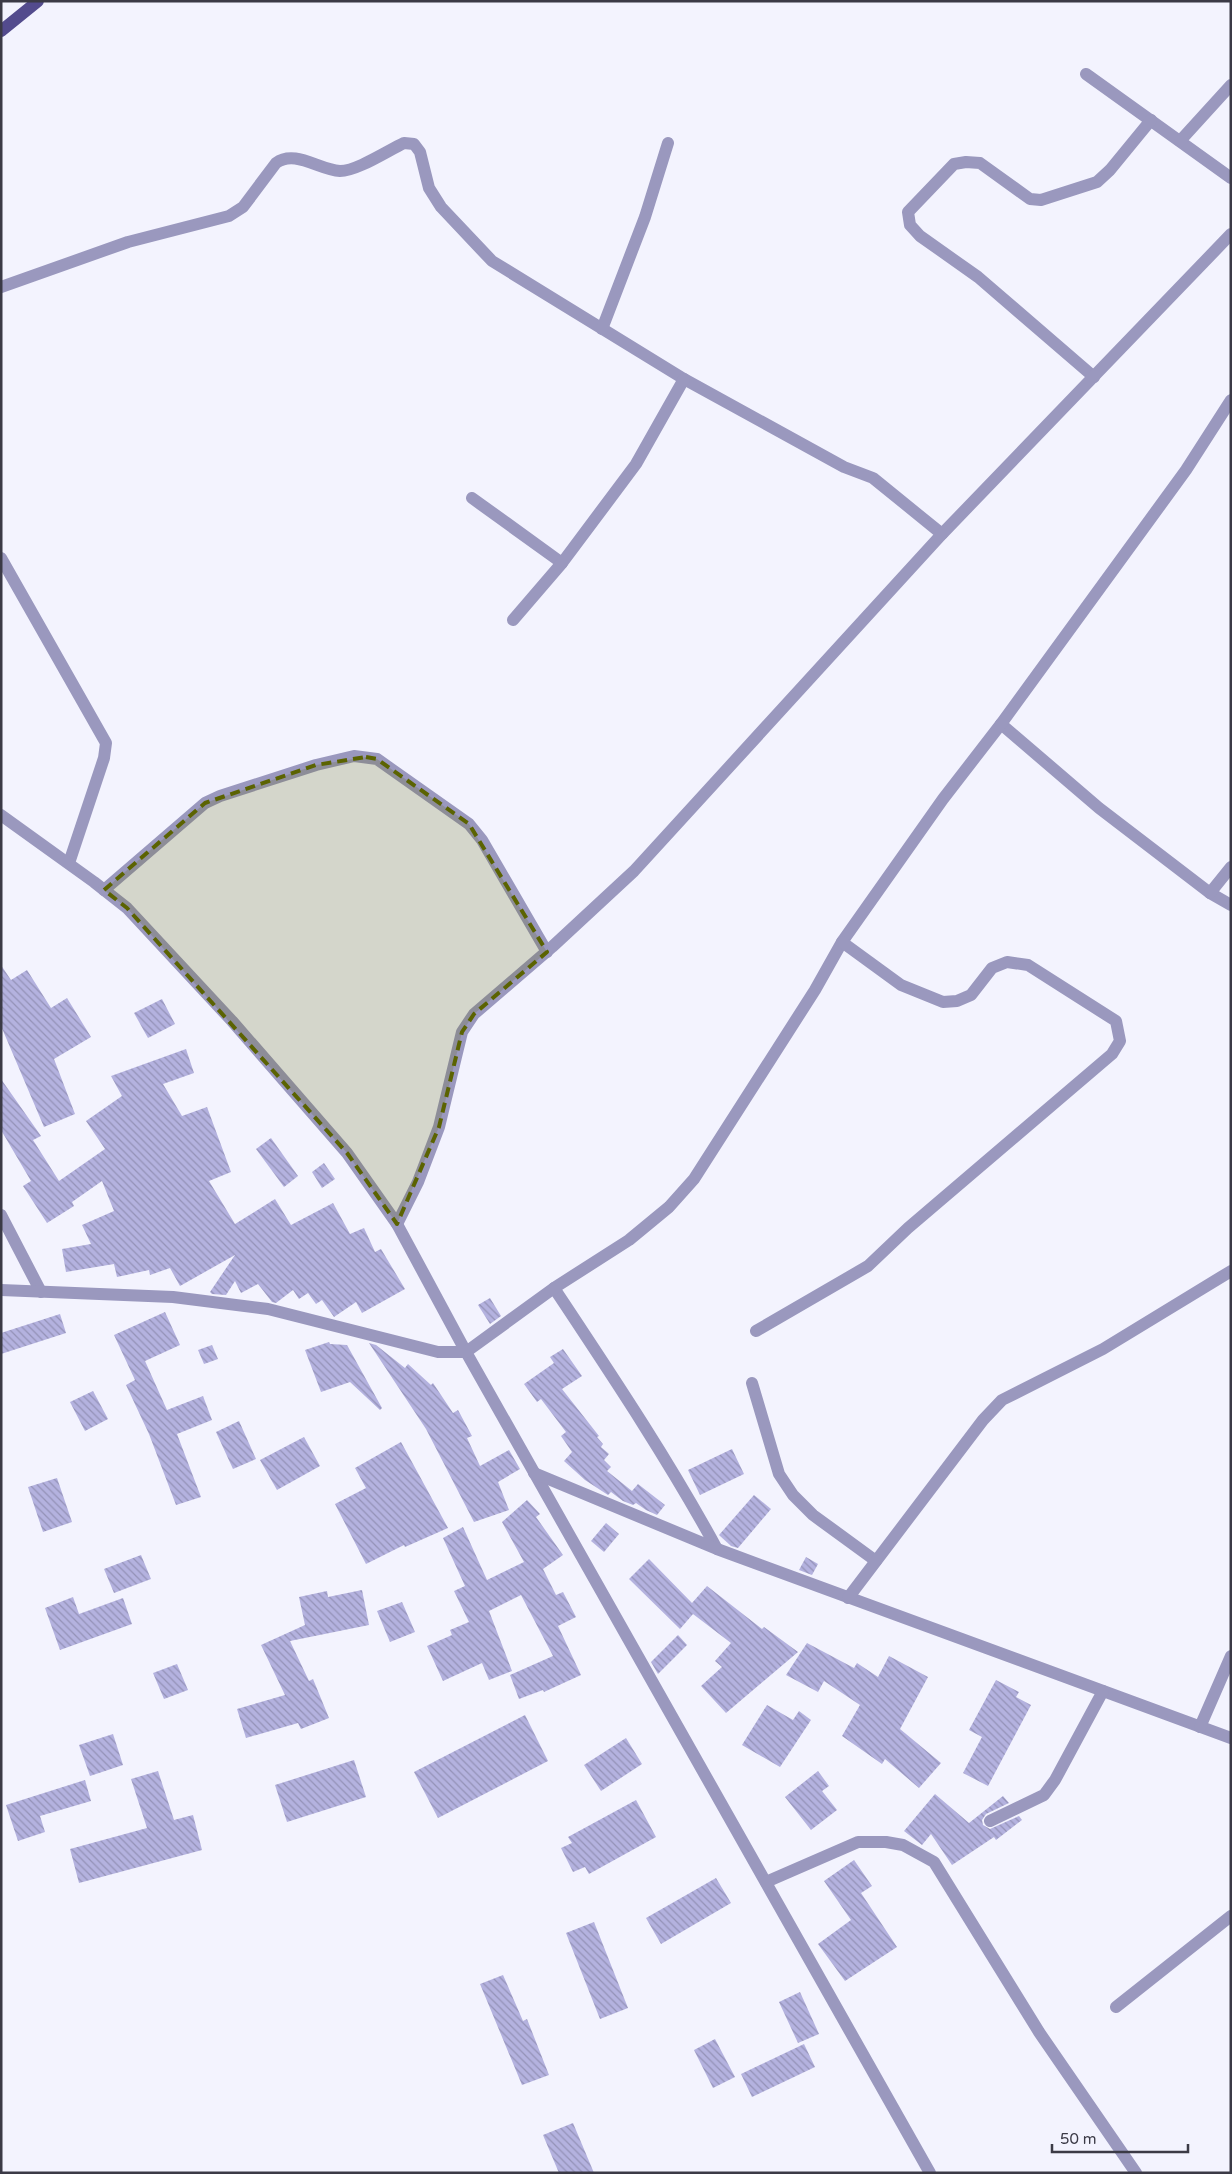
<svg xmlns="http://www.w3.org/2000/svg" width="1232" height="2174" viewBox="0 0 1232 2174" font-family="'Varela Round',sans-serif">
<defs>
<pattern id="building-back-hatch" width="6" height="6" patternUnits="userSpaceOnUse" patternTransform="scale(1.25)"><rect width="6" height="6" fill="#b4b2df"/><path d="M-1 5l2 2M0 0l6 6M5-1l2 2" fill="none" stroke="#9492b7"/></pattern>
</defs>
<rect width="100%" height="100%" fill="#f3f3fe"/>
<!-- building -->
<g fill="url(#building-back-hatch)">
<path d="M1,965L11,980L27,970L51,1008L67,998L91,1037L54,1059L75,1114L44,1127L1,1026Z"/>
<path d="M162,999L175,1024L148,1038L134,1013Z"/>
<path d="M186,1049L194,1073L163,1084L182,1116L207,1107L231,1172L209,1181L235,1224L275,1199L291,1225L333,1203L350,1234L364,1228L375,1252L381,1249L405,1289L362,1313L356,1302L334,1317L322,1300L316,1304L308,1293L299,1299L293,1290L276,1303L272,1302L258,1284L241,1293L235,1281L226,1295L212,1294L210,1292L235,1255L180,1286L170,1268L150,1275L149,1270L117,1277L114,1264L66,1272L62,1249L91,1244L82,1225L114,1211L102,1181L72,1202L74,1206L47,1223L23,1186L31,1181L1,1130V1079L41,1136L33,1140L59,1181L105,1149L86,1121L122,1096L111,1076Z"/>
<path d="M271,1138L298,1176L284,1187L256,1149Z"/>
<path d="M324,1163L335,1179L322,1188L312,1172Z"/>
<path d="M490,1298L501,1316L490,1324L478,1305Z"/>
<path d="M165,1312L180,1345L145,1361L167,1410L203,1396L212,1420L177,1434L201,1497L176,1505L149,1434L126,1385L135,1380L114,1335Z"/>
<path d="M60,1314L66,1333L1,1354V1333Z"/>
<path d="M329,1342L330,1344L347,1345L382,1408L380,1410L350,1382L321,1392L305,1350Z"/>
<path d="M369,1343L376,1345L405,1368L408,1364L431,1385L433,1383L453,1413L458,1410L472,1436L467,1438L480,1466L509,1450L520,1469L498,1482L509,1510L474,1522L426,1429Z"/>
<path d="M212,1345L218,1359L204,1364L198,1350Z"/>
<path d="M563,1349L582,1376L562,1389L599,1436L597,1437L603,1444L601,1447L609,1454L604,1460L611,1467L607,1471L632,1491L638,1484L665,1505L657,1515L646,1510L636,1503L633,1505L623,1501L611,1492L608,1495L585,1480L564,1461L572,1452L561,1436L566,1432L541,1399L537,1402L524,1384L554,1363L550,1357Z"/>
<path d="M93,1391L108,1419L85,1431L70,1402Z"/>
<path d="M239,1421L256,1459L233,1469L216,1432Z"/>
<path d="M304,1437L320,1466L277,1490L260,1460Z"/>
<path d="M401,1442L448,1528L405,1547L404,1545L366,1564L335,1504L366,1488L355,1468Z"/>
<path d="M732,1449L744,1474L700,1495L688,1470Z"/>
<path d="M57,1478L72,1522L43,1532L28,1487Z"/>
<path d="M754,1495L771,1509L738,1548L731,1546L719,1535Z"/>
<path d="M527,1500L540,1514L536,1517L563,1555L543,1569L556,1595L563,1592L576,1617L558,1626L581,1675L544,1692L543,1690L519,1699L510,1675L553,1656L521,1595L489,1611L512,1671L489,1680L482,1663L443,1681L427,1646L452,1635L450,1630L469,1622L454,1591L465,1586L443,1538L463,1527L487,1580L524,1562L502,1522Z"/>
<path d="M606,1523L619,1534L604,1552L591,1541Z"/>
<path d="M141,1555L151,1579L114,1593L104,1569Z"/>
<path d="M806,1557L818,1564L812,1575L799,1570Z"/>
<path d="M649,1559L692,1603L707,1586L762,1629L764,1627L798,1652L726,1713L701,1686L722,1667L715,1661L731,1643L693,1614L680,1629L629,1579Z"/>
<path d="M362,1590L369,1625L290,1641L309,1681L313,1679L329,1718L301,1729L298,1723L246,1738L237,1709L285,1695L261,1645L305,1625L299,1597L327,1591L328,1597Z"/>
<path d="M73,1597L79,1614L123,1598L132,1624L60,1650L45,1608Z"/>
<path d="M402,1602L415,1632L390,1642L377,1611Z"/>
<path d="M678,1635L687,1645L658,1674L651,1662Z"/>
<path d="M807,1643L854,1668L857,1663L878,1677L889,1656L928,1677L900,1729L941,1763L919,1788L885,1759L882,1764L842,1736L860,1705L824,1681L818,1692L786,1675Z"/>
<path d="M177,1664L188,1690L164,1699L153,1673Z"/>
<path d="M996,1680L1019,1692L1016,1697L1031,1705L988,1786L963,1773L982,1737L969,1730Z"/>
<path d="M767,1705L793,1720L799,1711L811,1720L780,1767L742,1745Z"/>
<path d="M525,1715L548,1761L438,1818L414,1772Z"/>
<path d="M113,1734L123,1765L90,1776L79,1745Z"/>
<path d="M626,1738L642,1764L601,1791L584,1765Z"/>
<path d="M354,1760L366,1797L287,1822L275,1785Z"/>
<path d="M158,1771L174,1820L193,1815L202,1850L79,1883L70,1849L147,1828L131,1779Z"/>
<path d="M818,1771L829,1786L822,1791L837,1810L811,1830L785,1797Z"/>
<path d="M85,1780L91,1801L40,1816L45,1832L18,1841L6,1805Z"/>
<path d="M935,1794L969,1823L1003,1796L1009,1803L986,1814L982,1820L983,1825L990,1829L1019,1816L1022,1820L996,1840L994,1837L952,1865L931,1834L922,1845L904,1831Z"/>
<path d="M636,1800L656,1837L589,1874L585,1867L573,1872L561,1848L572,1843L568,1837Z"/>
<path d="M854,1860L872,1886L861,1893L897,1947L845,1981L818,1944L851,1920L824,1881Z"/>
<path d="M716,1878L731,1903L661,1944L646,1918Z"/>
<path d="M594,1922L628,2008L600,2019L566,1933Z"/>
<path d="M503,1975L523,2021L527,2019L549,2075L522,2085L480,1984Z"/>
<path d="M800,1992L819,2034L798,2043L779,2002Z"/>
<path d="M715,2039L735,2077L713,2088L694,2050Z"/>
<path d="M804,2044L815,2067L752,2097L741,2074Z"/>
<path d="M573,2123L594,2173H559L543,2135Z"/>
</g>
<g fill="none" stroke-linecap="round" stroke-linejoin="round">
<!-- minor -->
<g stroke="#9a98be" stroke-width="12">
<path d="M1086,74L1231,178"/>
<path d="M1180,141L1231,85"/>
<path d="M1,287L128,242L229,216L243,207L276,163C295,149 319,170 340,171C357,171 387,151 404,143L414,144L420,152L429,188L441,207L492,261L684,379L844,467L873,478L942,534"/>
<path d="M602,329L645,217L668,143"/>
<path d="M1094,377L978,277L920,236L910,225L908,212L954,164L966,162L980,163L1030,199L1041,200L1097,182L1110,170L1151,120"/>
<path d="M472,498L562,563"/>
<path d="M1,558L106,743L104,758L69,863"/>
<path d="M513,620L562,563L636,464L684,379"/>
<path d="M1001,724L1099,808L1210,893L1231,905"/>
<path d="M1,815L94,882L127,908L232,1021L347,1153L397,1224L466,1352L930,2173"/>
<path d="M104,890L205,803L220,796L316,765L354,756L377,759L469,824L482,840L547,952"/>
<path d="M1210,893L1231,867"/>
<path d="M1,1215L41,1292"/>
<path d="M397,1224L418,1182L439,1127L462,1032L474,1014L552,947L634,871L942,534L1231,234"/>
<path d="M554,1288C611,1374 668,1459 717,1549"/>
<path d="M1,1290L173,1297L268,1309L438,1352H466L554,1288L629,1240L669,1207L694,1179L815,990L842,942L943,799L1001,724L1186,470L1231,400"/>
<path d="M756,1331L868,1266L908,1228L1112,1054L1120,1041L1116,1021L1028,965L1007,962L992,968L971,995L957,1001L943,1002L901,985L842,942"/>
<path d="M752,1383L779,1474L793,1495L813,1515L876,1561"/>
<path d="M534,1473L717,1549L1231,1738"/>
<path d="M848,1598L983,1420L1002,1400L1103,1349L1231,1271"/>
<path d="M1200,1727L1231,1656"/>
<path d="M990,1821L1044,1795L1055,1780L1103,1691"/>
<path d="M766,1882L858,1842H886L903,1845L934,1862L1039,2032L1136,2173"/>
<path d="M1116,2007L1231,1916"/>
</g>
<!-- major -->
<path stroke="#534b8d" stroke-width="12" d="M1,31L38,1"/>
</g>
<!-- marked area -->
<path fill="#5b6301" fill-opacity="0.2" stroke="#5b6301" stroke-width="4" stroke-dasharray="10 6" stroke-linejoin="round" d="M366,757L377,759L469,824L547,952L474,1014L462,1032L439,1127L397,1224L347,1153L127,908L104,890L205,803L316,765Z"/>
<!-- border -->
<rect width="1232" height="2174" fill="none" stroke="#3b3a46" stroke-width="5"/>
<!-- scale -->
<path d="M1052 2144v8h136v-8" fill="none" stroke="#3b3a46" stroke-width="2.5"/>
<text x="1060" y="2144" font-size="15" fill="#3b3a46" stroke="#f3f3fe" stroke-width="4" paint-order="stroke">50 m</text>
</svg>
